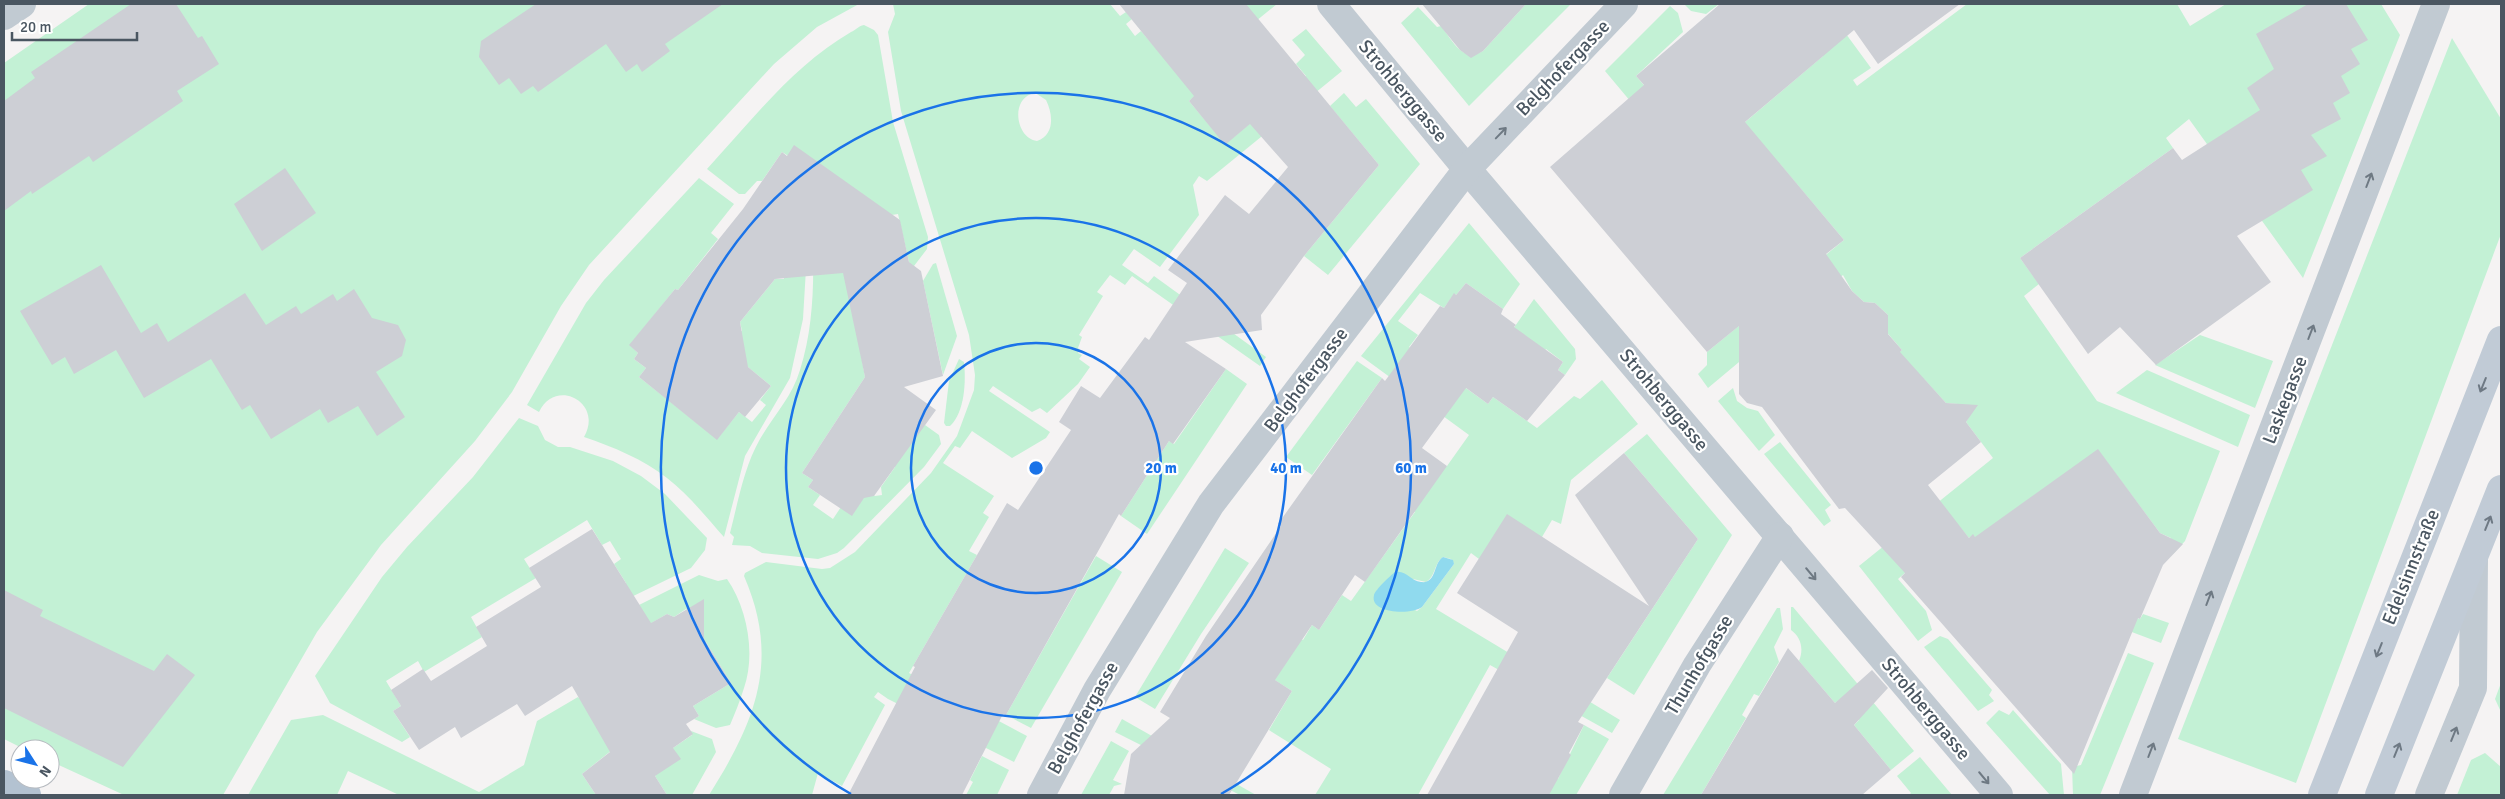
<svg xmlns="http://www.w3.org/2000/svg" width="2505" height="799" viewBox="0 0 2505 799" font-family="Signika,sans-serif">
<rect width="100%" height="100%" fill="#f5f3f3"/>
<!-- green -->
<g fill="#c3f1d5" fill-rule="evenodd">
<path d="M89,4H859L817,27L774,64L589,265L561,306L512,392L475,441L381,545L317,632L223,795H124L50,761V749H24L4,739V63Z"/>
<path d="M893,4H1110L1120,16L1126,12L1132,19L1126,24L1135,36L1141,31L1171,66L1247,4H1277L1229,43L1198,93L1189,101L1215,132L1234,137L1306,76L1296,64L1305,55L1292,40L1306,29L1342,71L1207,181L1199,176L1193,185L1199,215L1160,267L1134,249L1122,265L1148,283L1154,276L1266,357L1260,366L1132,276L1125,285L1110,275L1097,292L1103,296L1079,335L1082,337L1078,348L1080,350L1078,353L1082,355L1079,359L1090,367L1078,384L1047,413L1040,408L1032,412L993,386L989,391L1050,432L1046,438L1012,458L972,431L960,448L955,446L943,463L994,496L983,513L989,517L969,551L977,555L909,673L1027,736L1014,762L888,699L878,692L874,697L885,705L842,786L818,773L812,795H709C755,722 781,661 744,576L745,573L766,562L822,569L830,568L855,552L931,473L957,436L974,390L975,375L969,335L901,111L888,32L895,14ZM1031,94H1037L1046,100C1053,114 1055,135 1037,141C1017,139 1010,102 1031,94Z"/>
<path d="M1526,4H1571L1469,106L1401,23L1418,7L1437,27L1441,26C1453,41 1462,63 1483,51Z"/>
<path d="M1684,4H1719L1706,14L1691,11Z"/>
<path d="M1778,4H1824L1871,68L1853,80L1857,86L1967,4H2177L2190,26L2226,4H2381L2400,35L2303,278L2189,119L2166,138L2173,148L2020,258L2039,284L2024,296L2097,401L2220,451L2185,541L2173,554L2171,538L2160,533L2098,450L2004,517L2029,554L2034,551L2049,566L2071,550L2066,543L2077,535L2088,549L2071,590L2140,619L2143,614L2169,623L2161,643L2068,608L2062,621L2057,620L2053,630H2044L2023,605L2027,600L1973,535L1969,538L1959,526L1898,579L1926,611L1932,630L1918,641L1859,566L1993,458L1966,422L1969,417L1958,404L1946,403L1924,379L1873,421L1861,408L1856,411L1842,394L1855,390L1868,373H1874L1902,350L1884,329L1888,326V315L1875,303L1864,302L1852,291L1843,275L1708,388L1698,374L1707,365V352L1844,240L1780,164L1724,213L1605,71L1670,6L1678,13L1683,32L1636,76L1705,156L1823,56Z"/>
<path d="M864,25L874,30L878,35L893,122L928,237L927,249L914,266H910L898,214L885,216L782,152L762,181H757L745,194H739L707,169C751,121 794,65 851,32C856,30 858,26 864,25Z"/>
<path d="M2452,38L2501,119V234L2296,783L2178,739Z"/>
<path d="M1344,93L1356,107L1366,99L1420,164L1328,275L1304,256L1379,165L1330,106Z"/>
<path d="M699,178L734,204L711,233L718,239L678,290L675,289L630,345L638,353L634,359L646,368L639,377L717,439L739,412L752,422L766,405L760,400L771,386L721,345L733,332L742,331L740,322L775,279H784L783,270L807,252L803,319L790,378L745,456L724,537C706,517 688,494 667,478C643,459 613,447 584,437C604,402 555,377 539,412L527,405L586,303L604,280Z"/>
<path d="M1469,223L1520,284L1503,309L1466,283L1456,295L1454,294L1444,308L1420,293L1398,321L1418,335L1409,347L1488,404L1493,397L1537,428L1574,396L1580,399L1602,380L1638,424L1571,480L1561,524L1552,520L1542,537L1479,559L1471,553L1436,609L1620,720L1612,733L1490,665L1418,795H1315L1331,769L1269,730L1292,691L1259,670L1296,636L1303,640L1312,625L1319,630L1342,595L1351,601L1415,512L1389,494L1447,466L1469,435L1361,356ZM1443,557L1451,559L1454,564L1422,607L1417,611L1377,590L1384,583L1413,579L1426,582C1436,576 1434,563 1443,557Z"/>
<path d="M813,252L843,256L865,377L802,473L813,480L808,487L820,495L813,505L833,519L841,507L852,515L868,491L875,496L882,495L881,487L895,467L889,462L925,425L939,435L941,444L924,467L844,548L837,553L818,559L762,553L750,546L732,545L734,537L730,533C738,502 744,467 760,439C774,415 792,397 800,370C812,333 814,291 813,252Z"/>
<path d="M936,263L957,336L943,375L923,281L933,264Z"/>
<path d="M1534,299L1575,349L1576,359L1565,375L1558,370L1563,362L1546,349L1542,354L1513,329Z"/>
<path d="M2200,335L2273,361L2255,408L2155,365Z"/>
<path d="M959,359L964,362C966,381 965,412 950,426H946L944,423L949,381Z"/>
<path d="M1357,361L1382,378L1312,475L1286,457Z"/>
<path d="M1226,369L1247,384L1147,534L1121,516L1169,441L1174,444Z"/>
<path d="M2147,370L2250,415L2238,447L2116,393Z"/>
<path d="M1733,388L1737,401L1747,408L1758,411L1775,435L1759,451L1718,401Z"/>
<path d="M519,418L538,426L545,440L558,447H570L613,461L641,476L665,494L707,538L705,550L691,568L621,602L626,583L614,564L621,559L610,541L602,545L587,520L524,559L536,578L471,617L482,637L424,672L418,661L386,681L401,706L393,711L410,737L402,742L330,703L315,676L382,577L407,547L473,477Z"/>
<path d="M1647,434L1732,535L1634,695L1607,678L1698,539L1624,453Z"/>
<path d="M1780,442L1831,505L1825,510L1831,521L1824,526L1764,454Z"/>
<path d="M1225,548L1249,563L1201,634L1155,709L1135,697Z"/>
<path d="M1096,556L1122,572L1031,728L1006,715Z"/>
<path d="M699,575L718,581L727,579C747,608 756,653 744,688C740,701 735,713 730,725L716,728L694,719L699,716L693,706L731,683L706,642L702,644L691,610L686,609L674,617L667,614L641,629L612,750L582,774L596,795H399L348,771L337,795H248L291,720L323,715L479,792L524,765L537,721L578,697L579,698L625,612Z"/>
<path d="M1791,607H1793L1914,751L1891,770L1854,725L1859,720L1840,699L1835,703L1799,661C1804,649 1801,637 1791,630Z"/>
<path d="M1777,608H1780L1783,629L1774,647L1779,662L1759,696L1754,694L1742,715L1746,718L1701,795H1663Z"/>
<path d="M1940,636L1948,639L1992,690L1989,695L1994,701L1978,711L1924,647Z"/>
<path d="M2128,653L2154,663L2100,795H2073L2072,767L2081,765Z"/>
<path d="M2501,683V712L2495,699Z"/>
<path d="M1999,710L2009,715L2013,710L2061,764L2064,795H2050L1986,723Z"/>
<path d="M1122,719L1256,795H1240L1115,732Z"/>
<path d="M1584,725L1609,739L1576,795H1545L1555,778L1558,779Z"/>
<path d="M691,731L712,739L716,752L692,795H667L655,776L673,748L692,735Z"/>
<path d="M1111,741L1129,751L1113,780L1122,784L1114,786L1109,795H1081Z"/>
<path d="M2485,753L2501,767V795H2457L2471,760Z"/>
<path d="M982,756L1009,770L997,795H966L973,782L970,780Z"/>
<path d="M1920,757L1952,795H1909L1911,793L1897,776Z"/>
</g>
<!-- water -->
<path fill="#90daee" d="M1443,557L1453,560L1454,564L1422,607C1412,615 1369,614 1374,595C1375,590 1391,575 1395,572C1407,570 1410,581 1421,582C1437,584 1433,563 1443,557Z"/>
<!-- building -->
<g fill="#cdcfd5">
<path d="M131,4H176L198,38L202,36L219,64L177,91L183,101L93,162L89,156L32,194L31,191L4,211V101L35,78L31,72Z"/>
<path d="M536,4H723L665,44L670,51L642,72L637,64L626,72L606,44L538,92L533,86L521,94L509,78L499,85L479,57L481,41Z"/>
<path d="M1119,4H1246L1379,165L1304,256L1261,315L1262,330L1185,342L1226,369L1173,444L1169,441L1121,516L1119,514L1006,715L1003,714L962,795H848L915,667L913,666L1007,503L1018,510L1071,430L1059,422L1081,386L1100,398L1145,337L1149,340L1187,283L1168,270L1225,195L1249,214L1288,167L1250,124L1225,145L1189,101L1194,96Z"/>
<path d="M1422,4H1526L1483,51L1471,58L1460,50Z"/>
<path d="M1720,4H1960L1878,64L1854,30L1745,122L1844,240L1826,254L1852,291L1864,302L1875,303L1888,315V334L1902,350L1900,352L1946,403L1978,405L1966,422L1981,442L1928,485L1969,538L1973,534L1975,537L2098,449L2160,533L2183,544L2163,565L2140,619L2138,618L2074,774L1901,577L1905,573L1845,508L1839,509L1762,407L1747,403L1739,394V326L1707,352L1550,167L1644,85L1636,76Z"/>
<path d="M2308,4H2346L2368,40L2351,49L2360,64L2341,76L2350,93L2333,103L2341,119L2311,135L2327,156L2301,170L2313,190L2237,236L2271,282L2156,365L2120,327L2088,354L2020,258L2173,148L2182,160L2260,110L2247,88L2274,69L2256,34Z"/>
<path d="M794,145L900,220L909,262L921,271L943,376L904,387L936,410L874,496L864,498L852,516L808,487L813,480L802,473L865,377L843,273L775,279L740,322L748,367L771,386L745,417L739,412L717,440L639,377L646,368L634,359L638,353L629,345L675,289L678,290L743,209L782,152L787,156Z"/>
<path d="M285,168L316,213L262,251L234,204Z"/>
<path d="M101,265L141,333L157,323L168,342L245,293L266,325L296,306L301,314L333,294L337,301L354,289L372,318L398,325L406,340L402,356L376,372L405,417L377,436L358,406L328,423L320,409L271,439L250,405L242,410L211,359L144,398L116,350L74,374L65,357L52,365L20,311Z"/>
<path d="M1466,283L1503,309L1501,314L1516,325L1514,327L1563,362L1558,370L1565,375L1527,421L1493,397L1488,404L1466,388L1422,448L1447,466L1365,582L1355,575L1319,630L1312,625L1275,680L1292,691L1229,795H1124L1131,754L1170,718L1160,712L1206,636L1281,526L1278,524L1382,378L1385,381L1440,306L1444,308L1454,293L1456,295Z"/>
<path d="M1624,453L1698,539L1578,722L1584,725L1569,753L1571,755L1549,795H1427L1518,632L1457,593L1507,514L1649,606L1575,495Z"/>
<path d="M592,529L651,623L667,614L674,617L704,599V639L731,683L693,706L699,716L686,724L693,734L673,748L681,759L655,776L667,795H596L582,774L610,752L572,686L525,716L517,704L461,738L455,727L419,750L393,711L401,706L391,690L423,669L431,681L487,646L476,627L541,587L529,568Z"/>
<path d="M4,590L43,610L40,616L154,671L167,654L195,675L123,767L4,708Z"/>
<path d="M1788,648L1835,703L1872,670L1888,688L1854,725L1891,770L1862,795H1701Z"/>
</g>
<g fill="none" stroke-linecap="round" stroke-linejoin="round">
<!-- street -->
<g stroke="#c1cad2" stroke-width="28">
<path d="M1331,4L1467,169L1999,795"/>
<path d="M4,16L22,4"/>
<path d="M1041,795L1097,690L1211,504L1467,169L1624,4"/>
<path d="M1623,795L1697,665L1780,536"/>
<path d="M2133,795L2436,4"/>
<path d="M2429,795L2473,688L2474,558"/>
</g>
<!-- secondary -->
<g stroke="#c1cbd6" stroke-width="28">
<path d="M2322,795L2501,340"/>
<path d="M2379,795L2501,489"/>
</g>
<!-- primary -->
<path stroke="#b3c2d1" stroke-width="28" d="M4,784L27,795"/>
</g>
<!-- one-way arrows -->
<defs><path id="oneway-shaft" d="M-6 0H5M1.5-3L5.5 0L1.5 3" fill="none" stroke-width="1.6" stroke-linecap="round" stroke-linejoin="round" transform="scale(1.25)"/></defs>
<g stroke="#6e7983">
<use href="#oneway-shaft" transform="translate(1501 133) rotate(-46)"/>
<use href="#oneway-shaft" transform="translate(2369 180) rotate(-69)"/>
<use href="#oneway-shaft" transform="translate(2311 332) rotate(-69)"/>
<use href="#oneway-shaft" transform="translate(1811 574) rotate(50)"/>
<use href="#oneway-shaft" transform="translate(2209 598) rotate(-69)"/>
<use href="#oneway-shaft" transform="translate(2454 734) rotate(-68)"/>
<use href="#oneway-shaft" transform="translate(2151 750) rotate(-69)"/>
<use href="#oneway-shaft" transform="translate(1984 778) rotate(50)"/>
</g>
<g stroke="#6e7984">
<use href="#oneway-shaft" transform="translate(2483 385) rotate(112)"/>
<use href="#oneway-shaft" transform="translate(2488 523) rotate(-68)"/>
<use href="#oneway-shaft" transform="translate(2379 650) rotate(112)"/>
<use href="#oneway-shaft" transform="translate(2397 750) rotate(-68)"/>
</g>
<!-- distance rings -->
<g fill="none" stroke="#1a73e8" stroke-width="2.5">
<circle cx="1036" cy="468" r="125"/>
<circle cx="1036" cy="468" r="250"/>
<path d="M851 794A375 375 0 1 1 1221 794"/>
</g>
<g text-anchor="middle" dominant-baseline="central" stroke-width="4.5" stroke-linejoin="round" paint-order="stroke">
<!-- street labels -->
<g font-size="19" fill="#4a5661" stroke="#fff">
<text transform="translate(1563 68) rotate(-46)">Belghofergasse</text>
<text transform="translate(1403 91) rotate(50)">Strohberggasse</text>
<text transform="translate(1306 380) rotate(-53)">Belghofergasse</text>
<text transform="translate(1664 400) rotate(50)">Strohberggasse</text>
<text transform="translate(2285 400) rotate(-69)">Laskegasse</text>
<text transform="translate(2411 567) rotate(-68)">Edelsinnstraße</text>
<text transform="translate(1699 665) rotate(-59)">Thunhofgasse</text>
<text transform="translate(1926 709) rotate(50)">Strohberggasse</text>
<text transform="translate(1083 718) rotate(-61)">Belghofergasse</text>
</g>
</g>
<circle cx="1036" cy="468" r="8" fill="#1a73e8" stroke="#fff" stroke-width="2.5"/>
<g font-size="15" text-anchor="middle" font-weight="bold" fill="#1a73e8" stroke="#fff" stroke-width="4.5" stroke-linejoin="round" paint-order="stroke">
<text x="1161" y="473">20 m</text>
<text x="1286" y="473">40 m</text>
<text x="1411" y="473">60 m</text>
</g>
<!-- border -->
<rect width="2505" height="799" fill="none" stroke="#4a5661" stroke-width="10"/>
<!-- north arrow -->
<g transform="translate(35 764) rotate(126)"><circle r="24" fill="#ffffff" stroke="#b7bbc0"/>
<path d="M0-4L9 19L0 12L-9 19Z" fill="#1a73e8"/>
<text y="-8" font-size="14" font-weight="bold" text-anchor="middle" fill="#4a5661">N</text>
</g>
<!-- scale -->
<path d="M12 32v8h125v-8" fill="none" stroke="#4a5661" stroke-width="2.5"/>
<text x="20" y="32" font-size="15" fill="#4a5661" stroke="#ffffff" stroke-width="4" paint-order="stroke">20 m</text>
</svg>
